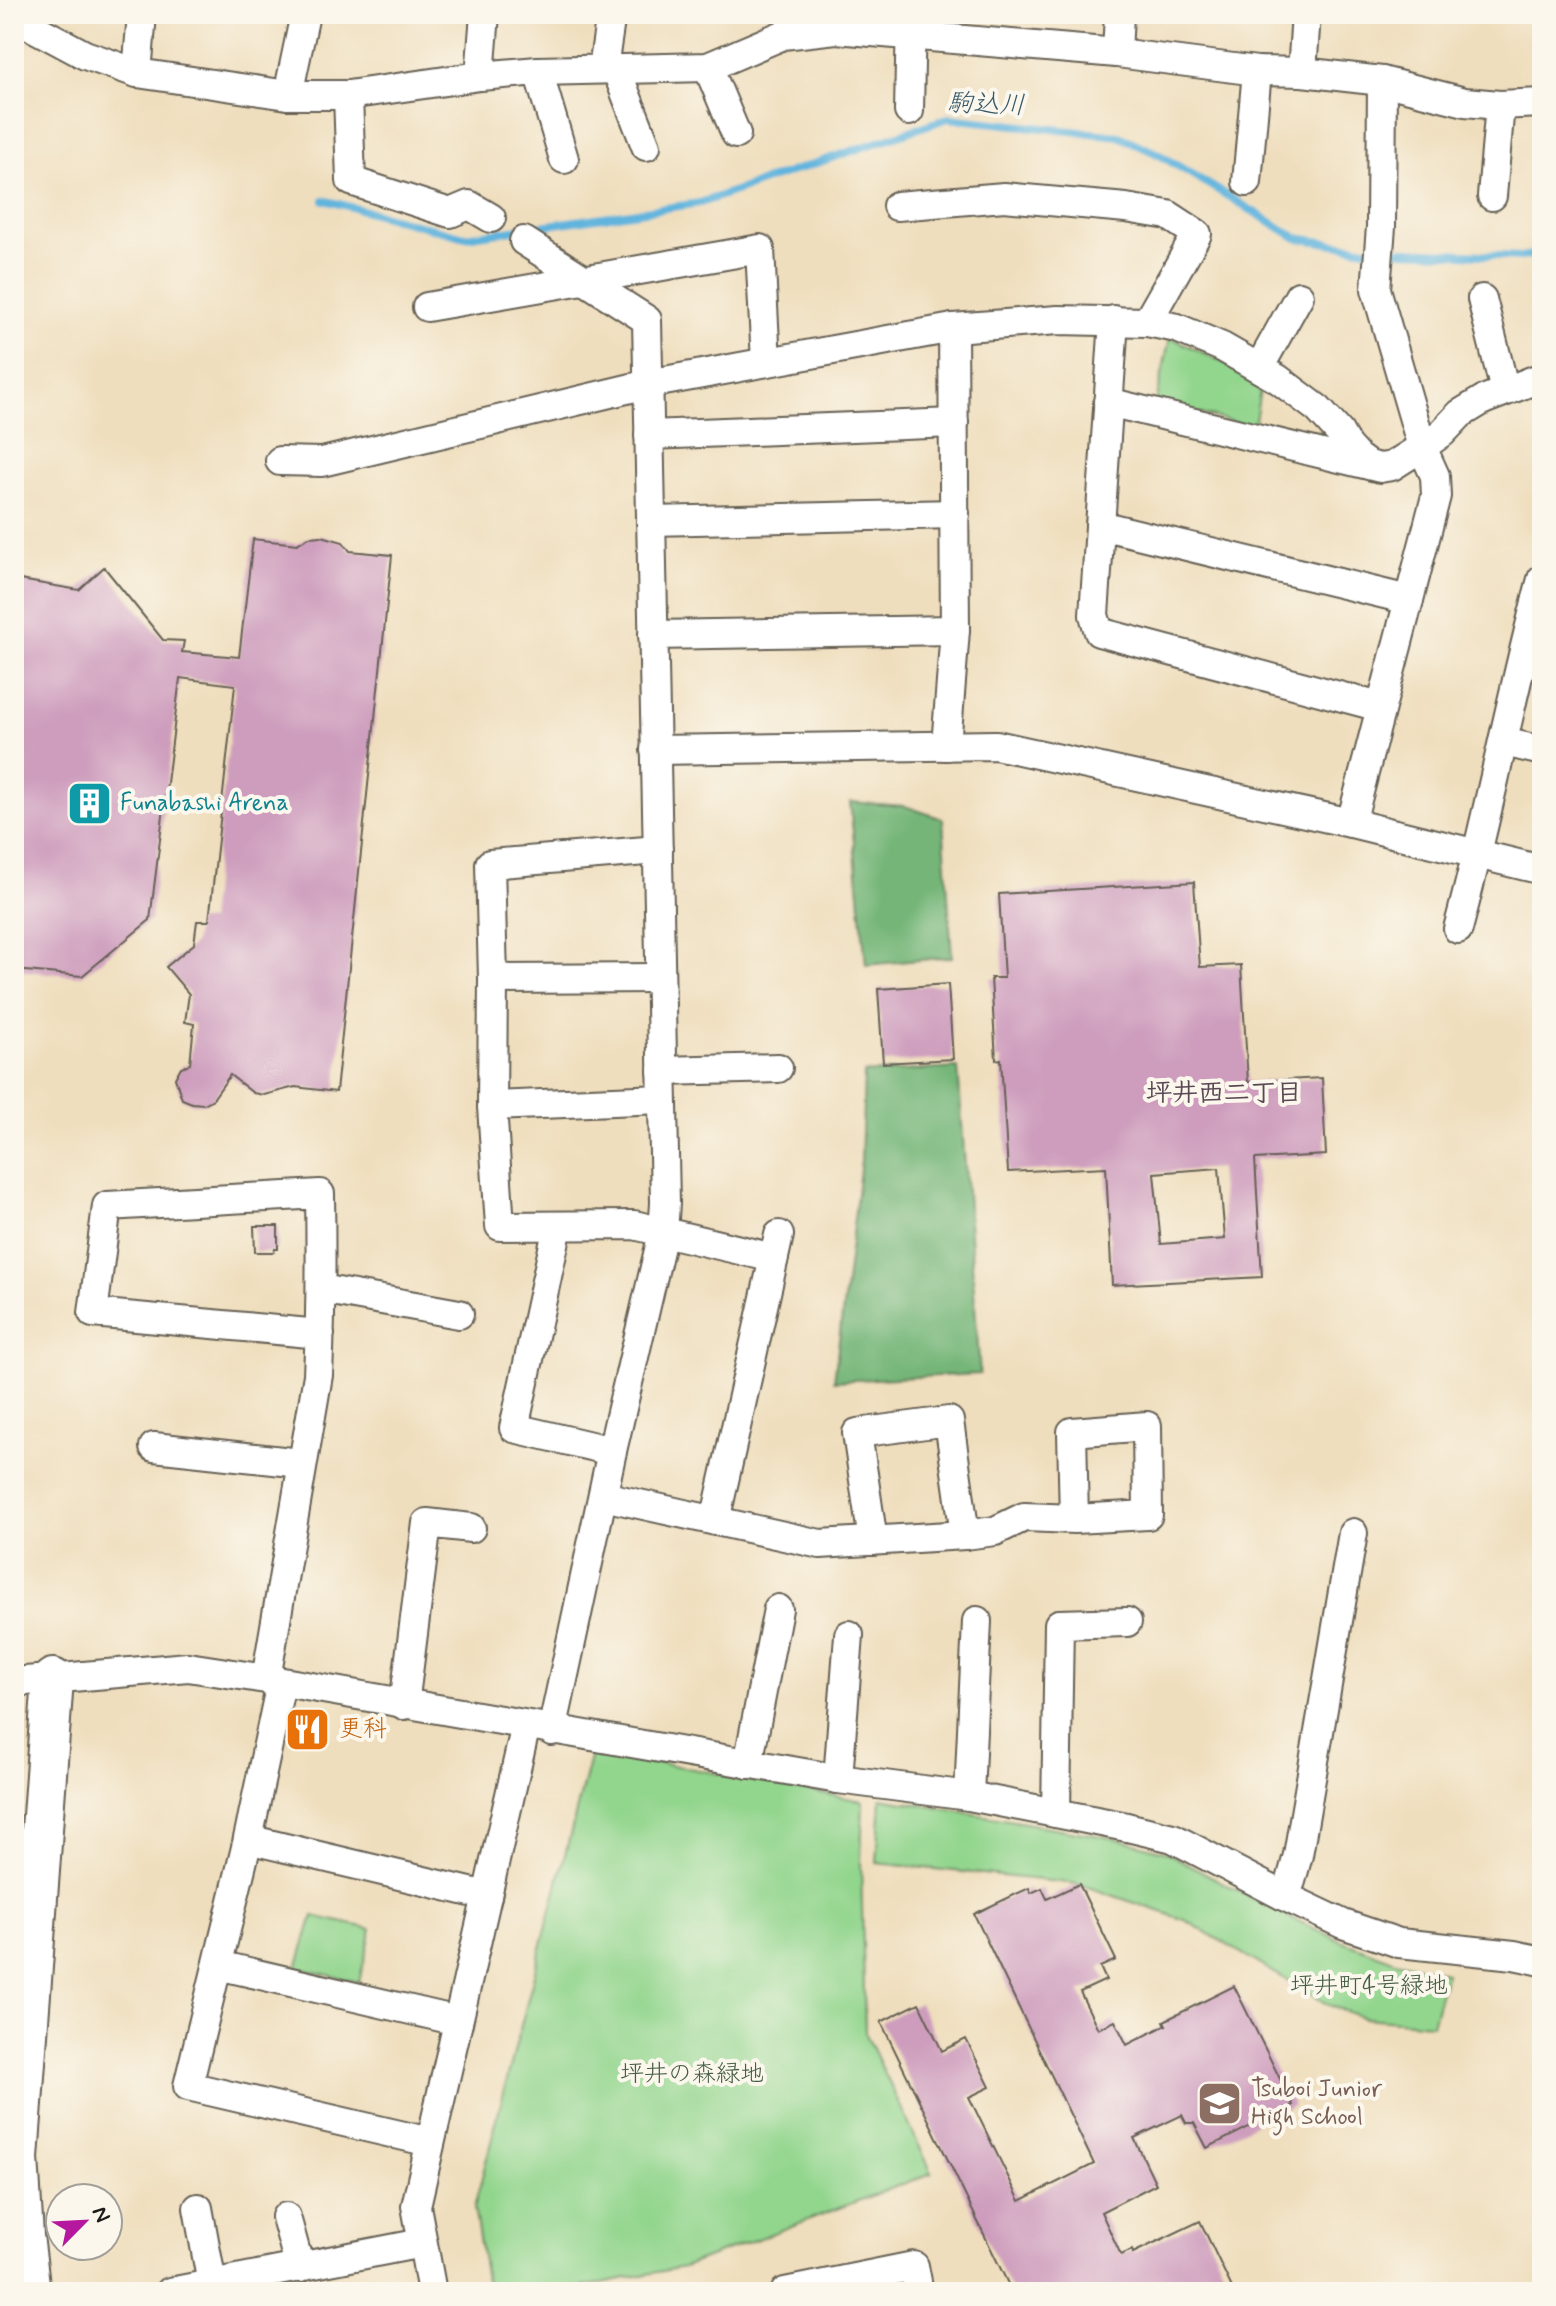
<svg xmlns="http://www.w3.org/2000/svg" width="1556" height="2306" viewBox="0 0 1556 2306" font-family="Mynerve,'Klee One',sans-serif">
<rect width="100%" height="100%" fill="#fbf7ec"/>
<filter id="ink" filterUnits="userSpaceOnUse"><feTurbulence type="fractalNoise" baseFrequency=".0125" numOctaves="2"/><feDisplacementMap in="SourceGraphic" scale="16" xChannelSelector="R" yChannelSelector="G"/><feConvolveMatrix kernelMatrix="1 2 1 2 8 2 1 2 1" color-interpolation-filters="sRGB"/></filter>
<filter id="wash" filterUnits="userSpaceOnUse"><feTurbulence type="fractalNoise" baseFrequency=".006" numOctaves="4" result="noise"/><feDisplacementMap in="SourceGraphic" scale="32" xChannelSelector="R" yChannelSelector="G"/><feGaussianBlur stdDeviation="1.8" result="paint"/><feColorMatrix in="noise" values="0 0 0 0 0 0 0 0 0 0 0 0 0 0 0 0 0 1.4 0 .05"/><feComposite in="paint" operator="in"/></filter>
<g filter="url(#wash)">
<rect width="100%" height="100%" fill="#efdebd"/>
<!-- green -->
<g fill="#92d58d" stroke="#577854" stroke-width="2">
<path d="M1170,337L1250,375L1260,390L1254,427L1156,403Z"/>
<path d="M592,1750L863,1801L861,1862L865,2032L932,2173L683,2267L556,2292H488L474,2208Z"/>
<path d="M881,1798L1123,1840L1164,1851L1274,1910L1337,1939L1396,1961L1446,1973L1432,2024L1364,2018L1329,2005L1185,1920L1079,1884L877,1863Z"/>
<path d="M313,1916L372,1929L359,1982L297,1968Z"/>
</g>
<!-- forest -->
<g fill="#75b678" stroke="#48694a" stroke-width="2">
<path d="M850,802L905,806L943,819L952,957L866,965Z"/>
<path d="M958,1068L980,1374L834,1381L861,1161L864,1073Z"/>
</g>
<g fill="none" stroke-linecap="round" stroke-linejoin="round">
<!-- stream -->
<path stroke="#61b4dd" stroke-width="8" d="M324,200L465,237L700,203L948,118L1119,136L1158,154L1297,238L1366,249L1521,257L1542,253"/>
</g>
<g id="blocks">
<!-- building -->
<g fill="#ce9dbd" fill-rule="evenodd">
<path d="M322,536L343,542L350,551L392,555L336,1092L295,1087L264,1095L253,1093L230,1075L213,1099L204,1104L192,1103L182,1099L175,1078L181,1067L190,1064L194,1024L185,1022L189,994L166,967L194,944L197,921H209L235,685L180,678L150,920L82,976L14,970V579L79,590L104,567L163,640L184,641L182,652L239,657L253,539L297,544L309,537Z"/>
<path d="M1194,882L1200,967L1241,965L1248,1082L1322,1078L1326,1155L1255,1159L1262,1277L1112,1285L1106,1167L1008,1172L1001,1059L996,1060L991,978H1004L999,894ZM1219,1168L1225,1239L1161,1244L1154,1173Z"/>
<path d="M948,984L953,1059L883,1063L878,989Z"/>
<path d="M254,1226H278V1249H275L274,1252H255Z"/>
<path d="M1079,1884L1116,1960L1100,1967L1106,1980L1080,1992L1098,2029L1115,2021L1127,2045L1166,2025L1164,2021L1234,1986L1293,2105L1207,2148L1194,2123H1186L1182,2115L1134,2138L1156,2184L1101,2212L1121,2255L1132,2250L1133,2253L1200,2221L1234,2292H1012L881,2022L919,2003L942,2051L966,2039L990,2087L969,2097L1020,2201L1094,2164L974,1914L1029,1888L1031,1893L1042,1888L1047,1899Z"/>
</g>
</g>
</g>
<g filter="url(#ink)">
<use href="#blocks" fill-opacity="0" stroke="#666054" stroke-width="2"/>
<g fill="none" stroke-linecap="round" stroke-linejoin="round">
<defs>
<g id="street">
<path d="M14,17L85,55L137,73L288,95H348L480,76L538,71L708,67L783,35L836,29L1117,53L1257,71L1302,72L1382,81L1465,102L1500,105L1542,103"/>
<path d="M1117,53L1119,14"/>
<path d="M708,67L736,134"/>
<path d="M603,68L611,14"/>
<path d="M616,69L646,146"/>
<path d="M538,71L564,159"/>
<path d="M1302,72L1306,14"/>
<path d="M137,73L142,14"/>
<path d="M480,76L485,14"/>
<path d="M288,95L305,14"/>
<path d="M348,95L351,181L450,213L469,205L491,218"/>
<path d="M909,111L911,14"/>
<path d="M1247,182L1257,71"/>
<path d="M1492,196L1500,105"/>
<path d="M897,206L1004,197L1126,208L1168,215L1197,234L1147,322"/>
<path d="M524,241L647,320L665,1203L663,1233L612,1451L552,1731"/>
<path d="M1482,299L1505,391"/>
<path d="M427,307L760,249L766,362"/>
<path d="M1114,320L1094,615L1099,632L1380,707"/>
<path d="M1259,368L1299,296"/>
<path d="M1108,402L1364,464"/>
<path d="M649,435L954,423"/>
<path d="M280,461L322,462L648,384L953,328L1058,320L1147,322L1177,328L1222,347L1278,379L1318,409L1339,432L1347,446L1357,457L1368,465L1380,468L1392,466L1422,447L1442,433L1460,414L1483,400L1542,377"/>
<path d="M651,521L955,514"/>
<path d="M1100,525L1409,600"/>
<path d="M653,635L955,630"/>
<path d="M1504,742L1542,751"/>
<path d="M946,746L955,630L953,328"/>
<path d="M655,750L996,745L1351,823L1542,870"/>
<path d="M1351,823L1436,496L1435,476L1422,447L1376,289L1381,227L1382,81"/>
<path d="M658,850L490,864L493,979L492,1106L500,1226L634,1225L774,1258"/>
<path d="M1458,929C1489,813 1511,695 1542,579"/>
<path d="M493,979L660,978"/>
<path d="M662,1071L778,1068"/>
<path d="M492,1106L662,1099"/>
<path d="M558,1226L514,1428L612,1451"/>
<path d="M321,1289L459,1314"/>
<path d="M154,1447L301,1463"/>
<path d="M603,1496L820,1544L965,1535L995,1531L1024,1517L1074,1519L1148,1515L1147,1426L1072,1432L1074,1519"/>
<path d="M715,1521L779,1235"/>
<path d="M873,1541L857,1433L949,1421L965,1535"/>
<path d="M266,1679L318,1375C321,1314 321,1254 320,1194L107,1206L93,1313L320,1334"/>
<path d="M14,1682L188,1667L266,1679L838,1779L969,1796L1127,1827L1173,1838L1284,1896L1343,1924L1399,1943L1514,1955L1542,1961"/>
<path d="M281,1683L248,1839L188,2086L430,2142"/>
<path d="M404,1705L427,1523L471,1528"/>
<path d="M748,1764L778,1609"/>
<path d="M838,1779L849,1635"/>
<path d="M969,1796L977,1621"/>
<path d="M1056,1813L1059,1624L1127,1622"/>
<path d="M248,1839L487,1896"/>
<path d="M1284,1896L1291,1881L1298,1855L1353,1533"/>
<path d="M218,1965L458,2021"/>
<path d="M198,2208L212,2284"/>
<path d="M286,2217L300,2268"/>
<path d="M170,2292L422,2243"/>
<path d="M432,2292L416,2206L526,1725"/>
<path d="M785,2292L914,2266L919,2292"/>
</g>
<path id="secondary" d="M30,2292L23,2236L18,2158L53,1679"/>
</defs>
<!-- street casing -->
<use href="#street" stroke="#666054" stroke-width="32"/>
<!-- secondary casing -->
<use href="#secondary" stroke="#666054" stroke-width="44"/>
<!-- street -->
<use href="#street" stroke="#fff" stroke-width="28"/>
<!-- secondary -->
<use href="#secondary" stroke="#fff" stroke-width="40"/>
</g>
</g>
<!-- icons -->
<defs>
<symbol id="building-square" viewBox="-11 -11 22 22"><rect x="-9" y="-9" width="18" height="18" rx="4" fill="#0f9aa8" stroke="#fbf7ec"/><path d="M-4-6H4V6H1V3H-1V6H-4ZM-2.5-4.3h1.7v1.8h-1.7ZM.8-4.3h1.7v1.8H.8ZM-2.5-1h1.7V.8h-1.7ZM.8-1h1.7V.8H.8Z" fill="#fff"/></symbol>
<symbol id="restaurant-square" viewBox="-11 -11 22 22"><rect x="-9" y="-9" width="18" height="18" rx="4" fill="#e8710a" stroke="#fbf7ec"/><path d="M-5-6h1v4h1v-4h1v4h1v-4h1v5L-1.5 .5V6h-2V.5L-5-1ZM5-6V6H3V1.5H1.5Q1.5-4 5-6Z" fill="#fff"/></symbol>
<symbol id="school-square" viewBox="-11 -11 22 22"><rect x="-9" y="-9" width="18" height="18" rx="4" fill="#8d6e63" stroke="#fbf7ec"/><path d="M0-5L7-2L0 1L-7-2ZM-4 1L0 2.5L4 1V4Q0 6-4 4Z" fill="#fff"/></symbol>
</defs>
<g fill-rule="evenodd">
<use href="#building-square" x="64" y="778" width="51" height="51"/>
<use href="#restaurant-square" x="282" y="1704" width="51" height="51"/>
<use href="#school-square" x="1194" y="2078" width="51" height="51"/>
</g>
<g text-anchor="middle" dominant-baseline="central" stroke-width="8" stroke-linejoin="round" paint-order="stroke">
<!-- culture labels -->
<g font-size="24" fill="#0d838f" stroke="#fbf7ec" text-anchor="start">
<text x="120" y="803">Funabashi Arena</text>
</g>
<!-- food labels -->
<g font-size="24" fill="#c56008" stroke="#fbf7ec" text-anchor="start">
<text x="339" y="1729">更科</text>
</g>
<!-- park labels -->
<g font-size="24" fill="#455d44" stroke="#fbf7ec">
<text x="1369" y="1986">坪井町4号緑地</text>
<text x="692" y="2074">坪井の森緑地</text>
</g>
<!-- education labels -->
<g font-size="24" fill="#785e54" stroke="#fbf7ec" text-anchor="start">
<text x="1251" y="2089">Tsuboi Junior<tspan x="1251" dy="28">High School</tspan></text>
</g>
<!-- water labels -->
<g font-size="26" font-style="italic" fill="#385969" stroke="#fbf7ec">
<text transform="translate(986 105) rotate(2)">駒込川</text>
</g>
<!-- neighbourhood labels -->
<g font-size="26" font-weight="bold" fill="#5a4954" stroke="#fbf7ec">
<text x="1224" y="1094">坪井西二丁目</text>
</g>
</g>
<!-- margin -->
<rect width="1556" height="2306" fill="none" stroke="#fbf7ec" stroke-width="48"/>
<!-- north arrow -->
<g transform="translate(84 2222) rotate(66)"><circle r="38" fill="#fbf7ec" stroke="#a29f99" stroke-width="2"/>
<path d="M0-6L14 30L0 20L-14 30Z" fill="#b5179e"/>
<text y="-12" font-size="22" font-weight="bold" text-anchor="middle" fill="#1c1c1c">N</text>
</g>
</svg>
